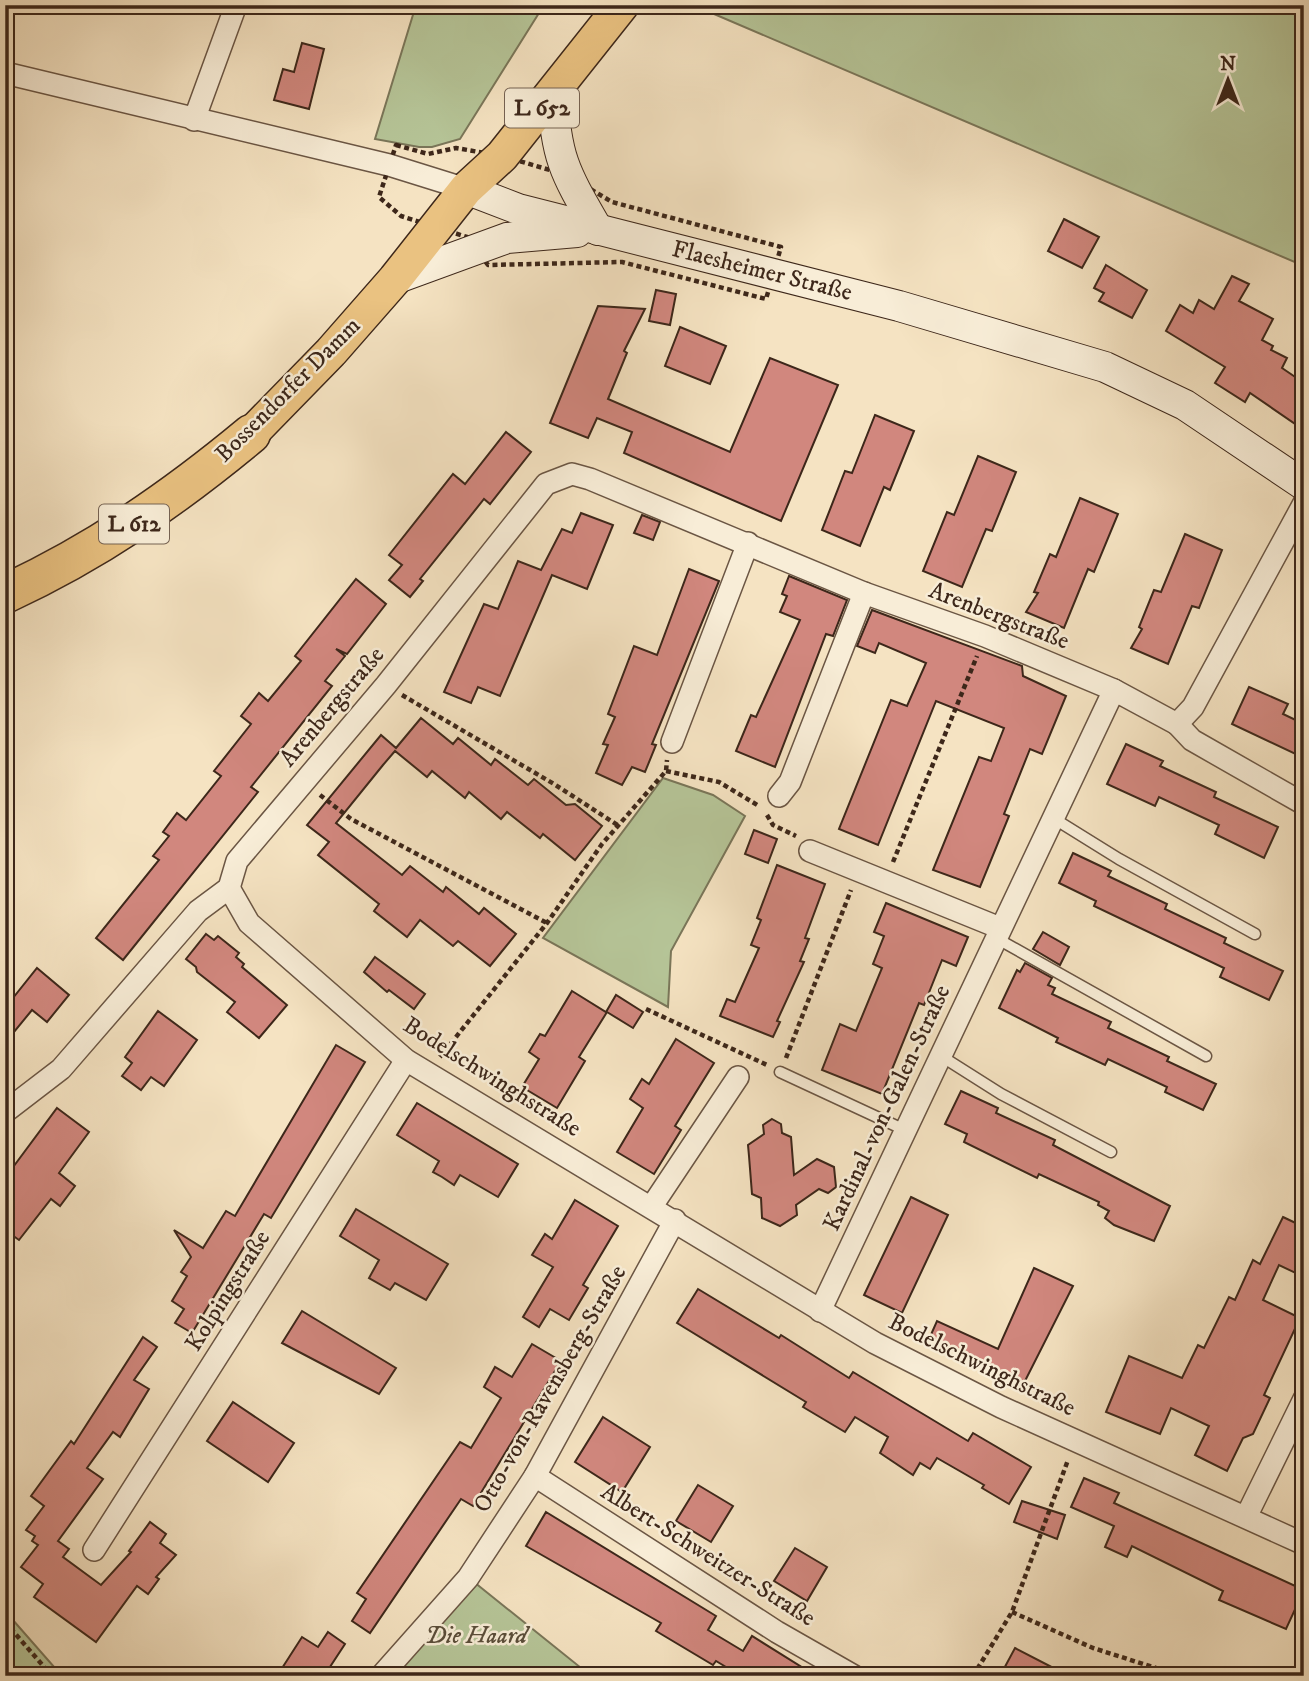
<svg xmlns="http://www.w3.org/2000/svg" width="1309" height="1681" viewBox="0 0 1309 1681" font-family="'IM FELL DW Pica',serif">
<rect width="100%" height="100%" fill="#f5e3c2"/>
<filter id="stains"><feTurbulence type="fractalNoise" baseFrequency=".00286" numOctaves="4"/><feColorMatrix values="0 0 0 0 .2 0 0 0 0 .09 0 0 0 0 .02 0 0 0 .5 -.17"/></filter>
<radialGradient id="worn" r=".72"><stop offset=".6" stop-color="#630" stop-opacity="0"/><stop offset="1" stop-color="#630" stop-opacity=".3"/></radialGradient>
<!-- green -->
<g fill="#b6c598" stroke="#7a7659" stroke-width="2">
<path d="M416,5H544L460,139L432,147H419L375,139Z"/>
<path d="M693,5H1304V266Z"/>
<path d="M663,778L713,795L745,816L671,951L668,1007L543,938Z"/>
<path d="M469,1578L586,1672L594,1676H389Z"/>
<path d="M5,1611L62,1676H5Z"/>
</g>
<!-- building -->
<g fill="#d1877e" stroke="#3d271a" stroke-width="2">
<path d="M302,43L324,49L309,109L274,100L283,69L294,72Z"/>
<path d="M1064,219L1099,237L1082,268L1048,251Z"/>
<path d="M1106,265L1147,290L1132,318L1099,301L1104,293L1094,288Z"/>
<path d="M1232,276L1249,284L1239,301L1273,319L1262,340L1273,346L1271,350L1287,358L1282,368L1304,383V430L1250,393L1245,402L1215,383L1225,367L1166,331L1180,305L1193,313L1199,300L1214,309Z"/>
<path d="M656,290L676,294L670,325L649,321Z"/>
<path d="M598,306L645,309L624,351L627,353L608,399L730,452L770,358L838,385L781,521L624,453L632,432L597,418L588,438L550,423Z"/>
<path d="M680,327L726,346L710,384L665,366Z"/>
<path d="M875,415L914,431L890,490L884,487L860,546L822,530L845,471L852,473Z"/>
<path d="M506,432L531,452L490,504L484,499L420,579L423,581L410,597L389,580L402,565L389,555L453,474L465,484Z"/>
<path d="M978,456L1016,472L992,531L986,529L962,587L923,571L947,512L954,515Z"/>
<path d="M1080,498L1118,514L1094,572L1088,569L1064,628L1026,612L1038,593L1034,592L1050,554L1056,557Z"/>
<path d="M581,513L613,525L587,589L552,575L500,696L478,687L471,703L444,692L484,604L498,609L518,561L541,570L562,529L572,533Z"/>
<path d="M642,515L660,522L653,540L634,533Z"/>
<path d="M1185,534L1222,550L1199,608L1192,606L1168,664L1131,648L1142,629L1139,627L1154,590L1161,592Z"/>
<path d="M689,569L719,581L652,744L656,745L645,772L632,767L622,785L596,773L608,745L603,744L615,717L608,714L634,646L657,655Z"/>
<path d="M789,576L847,600L833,636L826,634L775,767L736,751L751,715L756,717L800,620L780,612L787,596L782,594Z"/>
<path d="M356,579L386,604L347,654L336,649L345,656L325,681L332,686L251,787L258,792L123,960L96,938L159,860L153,856L169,836L163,832L177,813L186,820L221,776L214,771L251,724L241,716L259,693L268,701L301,661L295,656Z"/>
<path d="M872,610L1022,666L1023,676L1066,696L1042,754L1030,749L1004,814L1009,816L980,887L933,870L979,757L991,761L1004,728L936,701L878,845L839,829L891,700L907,706L926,663L879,643L875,653L857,646Z"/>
<path d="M1249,687L1288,704L1283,714L1304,724V758L1232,724Z"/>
<path d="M421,718L453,744L458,738L491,765L495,759L528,785L534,779L566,805L575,804L602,826L575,860L543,834L540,838L507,812L501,819L469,792L465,798L432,771L427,777L395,751L383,765L336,823L402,875L410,866L443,892L446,887L479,914L484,908L516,934L490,966L458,941L453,946L420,920L407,937L374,911L379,904L318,855L329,842L307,825L381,735L396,748Z"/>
<path d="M1126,744L1163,761L1160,766L1216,792L1214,797L1278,827L1264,858L1215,834L1219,825L1159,797L1155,806L1107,784Z"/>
<path d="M754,830L777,839L768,863L745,854Z"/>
<path d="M1073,853L1111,871L1108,876L1167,904L1165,909L1226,938L1224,943L1283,971L1269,1000L1220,977L1224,968L1094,906L1096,901L1059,883Z"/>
<path d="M777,865L825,884L805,938L809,939L800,961L804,962L777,1021L780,1022L773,1037L720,1016L727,999L735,1002L759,948L751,945L761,920L757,918Z"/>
<path d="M886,903L968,937L956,966L942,960L924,1005L919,1003L882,1094L822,1070L840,1024L856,1031L882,968L873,964L884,936L874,932Z"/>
<path d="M1043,932L1069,947L1060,965L1033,949Z"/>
<path d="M206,934L214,940L218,936L239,953L236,957L244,964L242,967L287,1005L259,1038L227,1012L235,1002L197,972L196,967L186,959Z"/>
<path d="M375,957L425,994L414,1009L389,990L387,992L364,972Z"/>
<path d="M1025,963L1052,978L1048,985L1055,988L1052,994L1111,1022L1108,1028L1169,1057L1167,1061L1216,1084L1203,1110L1165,1092L1167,1087L1108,1059L1105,1065L1056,1042L1058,1038L999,1008L1017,970L1020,972Z"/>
<path d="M37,968L69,995L47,1022L32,1010L5,1043V1008Z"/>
<path d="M572,991L606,1012L616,995L643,1012L633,1028L607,1012L579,1057L585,1061L557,1108L522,1087L539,1059L529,1052L540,1034L545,1036Z"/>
<path d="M158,1011L197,1040L164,1086L151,1077L141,1090L122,1076L132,1063L125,1057Z"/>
<path d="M676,1039L714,1063L675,1126L681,1130L654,1174L617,1152L643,1108L630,1099L642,1079L649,1084Z"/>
<path d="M336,1045L365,1062L271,1218L264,1214L192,1333L175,1323L184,1309L172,1301L187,1276L181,1272L191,1257L174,1230L203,1248L226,1211L235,1216Z"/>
<path d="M961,1091L998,1108L996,1113L1055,1140L1053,1145L1170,1206L1154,1241L1114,1225L1105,1218L1109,1211L1098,1205L1099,1202L1039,1174L1037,1178L964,1142L967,1134L945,1124Z"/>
<path d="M417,1103L518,1164L498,1197L460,1175L454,1185L442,1177L433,1172L439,1161L397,1135Z"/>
<path d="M57,1108L89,1132L59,1173L75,1186L60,1206L51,1199L19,1240L5,1230V1178Z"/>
<path d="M772,1119L781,1124L782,1133L791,1137L794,1175L817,1159L834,1167L836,1187L828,1193L819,1189L796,1205L797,1215L780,1226L762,1218L761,1198L752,1194L749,1156L748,1145L764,1134L763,1125Z"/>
<path d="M911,1197L948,1215L902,1313L864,1295Z"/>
<path d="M575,1200L618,1226L583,1285L588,1288L569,1320L550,1309L539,1327L523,1317L553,1267L532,1255L545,1234L552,1239Z"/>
<path d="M356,1209L448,1264L426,1300L395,1283L390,1290L369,1278L379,1260L340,1236Z"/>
<path d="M1283,1217L1304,1227V1277L1279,1265L1263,1300L1300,1318L1264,1395L1270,1398L1253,1434L1243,1438L1227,1471L1195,1455L1209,1426L1171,1408L1160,1434L1106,1412L1129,1356L1182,1378L1198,1345L1204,1348L1229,1297L1235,1300L1253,1260L1260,1264Z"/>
<path d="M1034,1268L1073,1286L1024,1383L929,1339L937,1321L998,1349Z"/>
<path d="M698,1289L779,1338L781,1335L849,1378L853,1372L968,1441L973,1433L1031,1467L1009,1504L982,1488L984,1485L937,1458L930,1469L920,1463L913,1475L880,1453L888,1437L855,1417L845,1432L803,1407L806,1402L677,1323Z"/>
<path d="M302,1311L396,1368L379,1394L282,1343Z"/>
<path d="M143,1337L157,1347L134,1380L149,1389L120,1437L113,1432L87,1468L103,1479L58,1541L69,1549L63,1557L101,1585L131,1552L129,1551L150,1522L166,1534L160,1543L176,1555L156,1577L159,1579L148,1594L137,1586L96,1642L34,1597L43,1584L21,1567L38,1545L32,1541L35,1536L26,1530L44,1506L31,1496L71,1441L74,1444Z"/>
<path d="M532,1344L561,1361L473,1506L461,1499L370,1633L352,1621L366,1599L357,1593L460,1442L471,1448L501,1398L484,1387L495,1367L512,1377Z"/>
<path d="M233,1402L294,1443L268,1482L207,1441Z"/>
<path d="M603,1417L650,1447L622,1492L575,1462Z"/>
<path d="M1084,1478L1119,1493L1114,1503L1304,1590L1286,1629L1219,1600L1223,1591L1132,1546L1127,1557L1105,1547L1114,1526L1071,1507Z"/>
<path d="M698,1485L733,1506L711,1542L676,1521Z"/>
<path d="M1022,1501L1065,1515L1057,1539L1014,1522Z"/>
<path d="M546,1512L716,1616L708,1630L743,1651L752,1636L816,1676H741L716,1661L713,1665L656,1631L661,1623L526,1546Z"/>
<path d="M795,1548L827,1567L807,1601L774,1581Z"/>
<path d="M328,1632L345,1644L324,1676H277L302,1637L318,1647Z"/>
<path d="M1015,1648L1069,1676H1000Z"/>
</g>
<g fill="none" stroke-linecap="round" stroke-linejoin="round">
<defs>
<g id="lane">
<path d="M1053,818L1119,859L1255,934"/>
<path d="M996,938L1206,1056"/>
<path d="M941,1056L1001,1094L1111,1152"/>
<path d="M780,1072L907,1131"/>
</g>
<g id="street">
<path d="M5,73L389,165L466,189"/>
<path d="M194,120L236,5"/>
<path d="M1177,724L1192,740L1304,804"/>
<path d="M672,742L748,543"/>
<path d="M779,796L790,782L864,593"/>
<path d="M810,851L1000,928"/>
<path d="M229,888L249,923L406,1060L875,1343L1001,1407L1304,1544"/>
<path d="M5,1112L61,1069L198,911L229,888L237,861L386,685L546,484L572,474L590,479L864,593L985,636L1114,690"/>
<path d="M652,1206L738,1077"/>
<path d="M820,1311L1114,690L1177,724L1193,707L1304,503"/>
<path d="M535,1476L777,1632L854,1676"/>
<path d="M1246,1517L1304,1399"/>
<path d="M94,1550L406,1060"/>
<path d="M381,1676L468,1578L535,1476L675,1220"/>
</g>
<g id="secondary">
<path d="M553,94C555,159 567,176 598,230"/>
<path d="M466,189L518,209L899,306L1105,367L1185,405L1304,485"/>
<path d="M395,279L507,238L577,232"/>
</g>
<path id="primary" d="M251,434L331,352L395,279L466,189L502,156L622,5"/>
<path id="highway" d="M5,594C96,552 174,498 251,434"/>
</defs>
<!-- lane casing -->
<use href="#lane" stroke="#6b5644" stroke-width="13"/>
<!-- street casing -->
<use href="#street" stroke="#6b5644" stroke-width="24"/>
<!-- secondary casing -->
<use href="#secondary" stroke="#3d271a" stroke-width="32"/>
<!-- primary casing -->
<use href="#primary" stroke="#3d271a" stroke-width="36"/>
<!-- highway casing -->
<use href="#highway" stroke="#3d271a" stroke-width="41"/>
<!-- path -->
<g stroke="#3d271a" stroke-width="4.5" stroke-dasharray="5 3.5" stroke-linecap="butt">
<path d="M396,145L428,154L456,148L502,156L567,175L612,202L781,247L766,299L622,262L488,265L467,237L401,216L379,197Z"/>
<path d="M402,695L554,784L619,826"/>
<path d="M666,771L719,782L759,806"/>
<path d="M320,795L351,819L547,923"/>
<path d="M767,815L773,825L796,836"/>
<path d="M893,862L977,656"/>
<path d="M646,1009L767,1065"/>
<path d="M440,1057L547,923L602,844L666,771L667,760"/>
<path d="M786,1058L851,890"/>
<path d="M5,1374L9,1426L5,1468"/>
<path d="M1012,1612L1093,1648L1181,1676"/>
<path d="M5,1622L52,1676"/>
<path d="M973,1676L1012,1612L1068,1460"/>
</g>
<!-- lane -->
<use href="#lane" stroke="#f8edd7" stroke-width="10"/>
<!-- street -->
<use href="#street" stroke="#f8edd7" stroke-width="21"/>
<!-- secondary -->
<use href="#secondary" stroke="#f8edd7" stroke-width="30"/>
<!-- primary -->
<use href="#primary" stroke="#eac281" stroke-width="33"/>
<!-- highway -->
<use href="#highway" stroke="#eac281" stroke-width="38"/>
</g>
<g text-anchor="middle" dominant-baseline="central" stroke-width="5" stroke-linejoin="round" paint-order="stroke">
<!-- shield labels -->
<g fill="#f8edd7" stroke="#756253" stroke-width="2">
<rect x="505" y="88.5" width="74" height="39" rx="5"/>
<rect x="99" y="504.5" width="70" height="39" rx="5"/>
</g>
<g font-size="23" font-weight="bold" fill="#3d271a">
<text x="542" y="108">L 652</text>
<text x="134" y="524">L 612</text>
</g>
<!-- street labels -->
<g font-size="24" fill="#3d271a" stroke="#f8edd7">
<text transform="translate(762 271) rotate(14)">Flaesheimer Straße</text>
<text transform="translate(288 390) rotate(-45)">Bossendorfer Damm</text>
<text transform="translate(999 616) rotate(21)">Arenbergstraße</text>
<text transform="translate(332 707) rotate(-50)">Arenbergstraße</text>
<text transform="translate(492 1077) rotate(32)">Bodelschwinghstraße</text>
<text transform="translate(887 1108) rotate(-65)">Kardinal-von-Galen-Straße</text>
<text transform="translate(228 1291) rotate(-58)">Kolpingstraße</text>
<text transform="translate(982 1365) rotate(26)">Bodelschwinghstraße</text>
<text transform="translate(550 1389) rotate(-60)">Otto-von-Ravensberg-Straße</text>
<text transform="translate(708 1555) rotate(32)">Albert-Schweitzer-Straße</text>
</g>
<!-- park labels -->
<g font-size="24" font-style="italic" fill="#5b4e3a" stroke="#f8edd7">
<text x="476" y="1636">Die Haard</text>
</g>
</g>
<!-- margin -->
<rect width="1309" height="1681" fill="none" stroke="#f5e3c2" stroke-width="28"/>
<rect x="7" y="7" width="1295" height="1667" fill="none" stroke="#3d271a" stroke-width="3.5"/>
<rect x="14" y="14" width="1281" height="1653" fill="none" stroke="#3d271a" stroke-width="2"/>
<!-- north arrow -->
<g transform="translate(1228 80)" stroke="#f8edd7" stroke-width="5" paint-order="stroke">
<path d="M0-5L12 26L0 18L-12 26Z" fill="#3d271a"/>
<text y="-10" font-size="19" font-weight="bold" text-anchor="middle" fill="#3d271a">N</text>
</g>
<rect width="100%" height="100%" filter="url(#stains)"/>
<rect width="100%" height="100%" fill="url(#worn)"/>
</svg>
